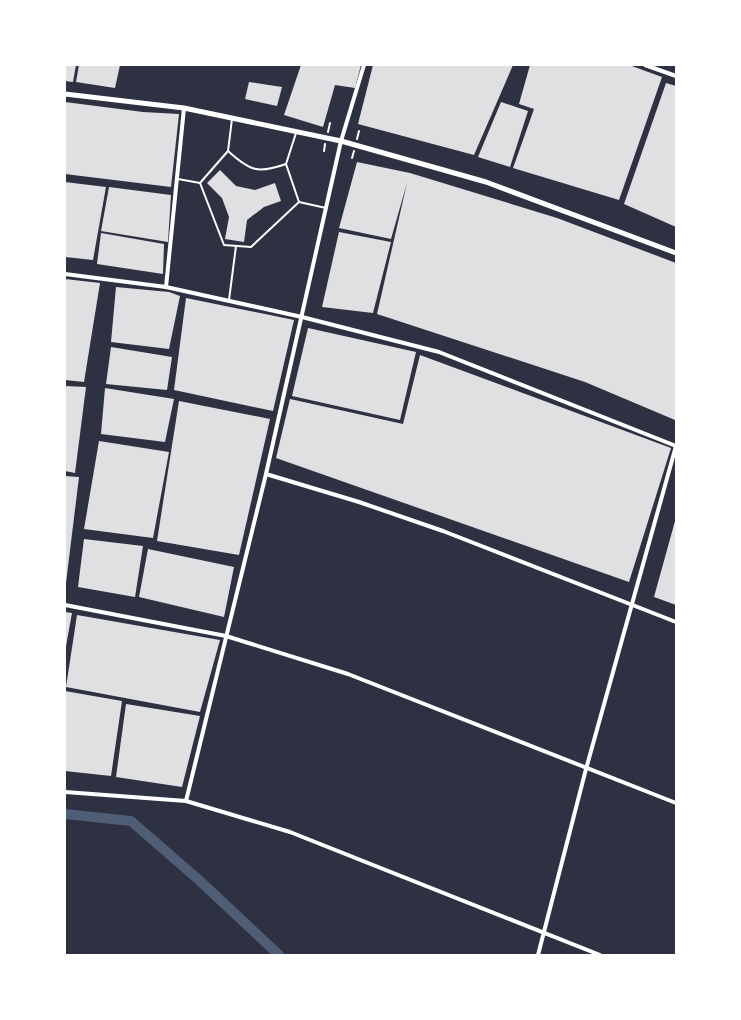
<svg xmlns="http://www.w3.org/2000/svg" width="741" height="1020" viewBox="0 0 741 1020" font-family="Ubuntu,sans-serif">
<rect width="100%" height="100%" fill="#2d3142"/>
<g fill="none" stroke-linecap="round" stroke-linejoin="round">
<!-- canal -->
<path stroke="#4f5d75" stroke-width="10" d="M65,814L131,821L200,881L279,955"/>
</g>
<!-- building -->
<g fill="#e0e0e3">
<path d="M65,65H76L73,82L65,81Z"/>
<path d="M79,65H120L115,88L76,82Z"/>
<path d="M301,65H361L355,88L335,85L323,127L284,115Z"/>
<path d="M373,65H513L474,155L358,124Z"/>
<path d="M530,65H629L662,77L619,200L513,168L534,109L519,104Z"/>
<path d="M249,82L282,87L277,106L245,99Z"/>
<path d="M666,83L676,86V227L624,204Z"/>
<path d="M65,102L143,112L179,114L171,187L65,174Z"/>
<path d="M501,102L528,111L510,167L478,157Z"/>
<path d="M357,162L410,173L557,218L676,263L675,420L585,382L377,314L407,183L391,239L339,228Z"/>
<path d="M220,170L236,186L255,190L275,183L281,201L264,207L247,220L244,242L225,239L229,217L222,198L207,183Z"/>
<path d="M65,182L106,187L93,260L65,257Z"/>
<path d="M109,187L171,195L168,242L101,231Z"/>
<path d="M339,232L391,242L373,313L322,307Z"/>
<path d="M101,233L164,244L163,274L97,264Z"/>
<path d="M65,279L100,283L84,382L65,380Z"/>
<path d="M116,287L169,292L180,296L169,349L111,342Z"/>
<path d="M186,298L294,320L273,411L174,390Z"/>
<path d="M308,328L416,352L400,420L292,396Z"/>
<path d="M111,347L172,357L167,390L106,384Z"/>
<path d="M420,355L671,448L629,582L276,458L290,399L403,424Z"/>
<path d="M65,386L86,387L75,473L65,471Z"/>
<path d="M105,388L174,399L165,442L101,434Z"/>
<path d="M179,401L270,419L239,555L157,541Z"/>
<path d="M99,441L169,452L153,538L84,529Z"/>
<path d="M65,476L79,477L66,583H65Z"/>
<path d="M675,521H676V605L654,597Z"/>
<path d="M84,539L143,546L135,597L78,587Z"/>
<path d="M148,549L234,567L224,617L139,597Z"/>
<path d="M65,612L72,613L66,646H65Z"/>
<path d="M77,615L220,640L200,712L66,687Z"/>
<path d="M65,691L122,701L111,776L65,771Z"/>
<path d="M126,704L200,716L182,787L116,777Z"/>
</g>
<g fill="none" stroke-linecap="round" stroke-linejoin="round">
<!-- path -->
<g stroke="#fff" stroke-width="2">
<path d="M328,132L330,123"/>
<path d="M357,139L359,131"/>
<path d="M324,151L325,144"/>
<path d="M352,158L354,151"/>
</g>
<!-- service -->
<g stroke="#fff" stroke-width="2">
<path d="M228,151C250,171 258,174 286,164L299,202L251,247L224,245L200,183L228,151L232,119"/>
<path d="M286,164L296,133"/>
<path d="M178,179L200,183"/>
<path d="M299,202L326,208"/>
<path d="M229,300L236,246"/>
</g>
<!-- minor -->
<g stroke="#fff" stroke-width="4">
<path d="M645,65L676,76"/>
<path d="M65,274L166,287L302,317L439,352L676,446"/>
<path d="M166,287L184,108"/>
<path d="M266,474L359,502L443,531L676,622"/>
<path d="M65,605L226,636L348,674L676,803"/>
<path d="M65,792L186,801L290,832L600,955"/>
<path d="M186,801L266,474L341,141L364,65"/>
<path d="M538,955L586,769L676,446"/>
</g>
<!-- tertiary -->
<path stroke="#fff" stroke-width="5" d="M65,94L184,108L341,141L486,182L676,253"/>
</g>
<!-- border -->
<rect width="741" height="1020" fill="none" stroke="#ffffff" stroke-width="132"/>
</svg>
